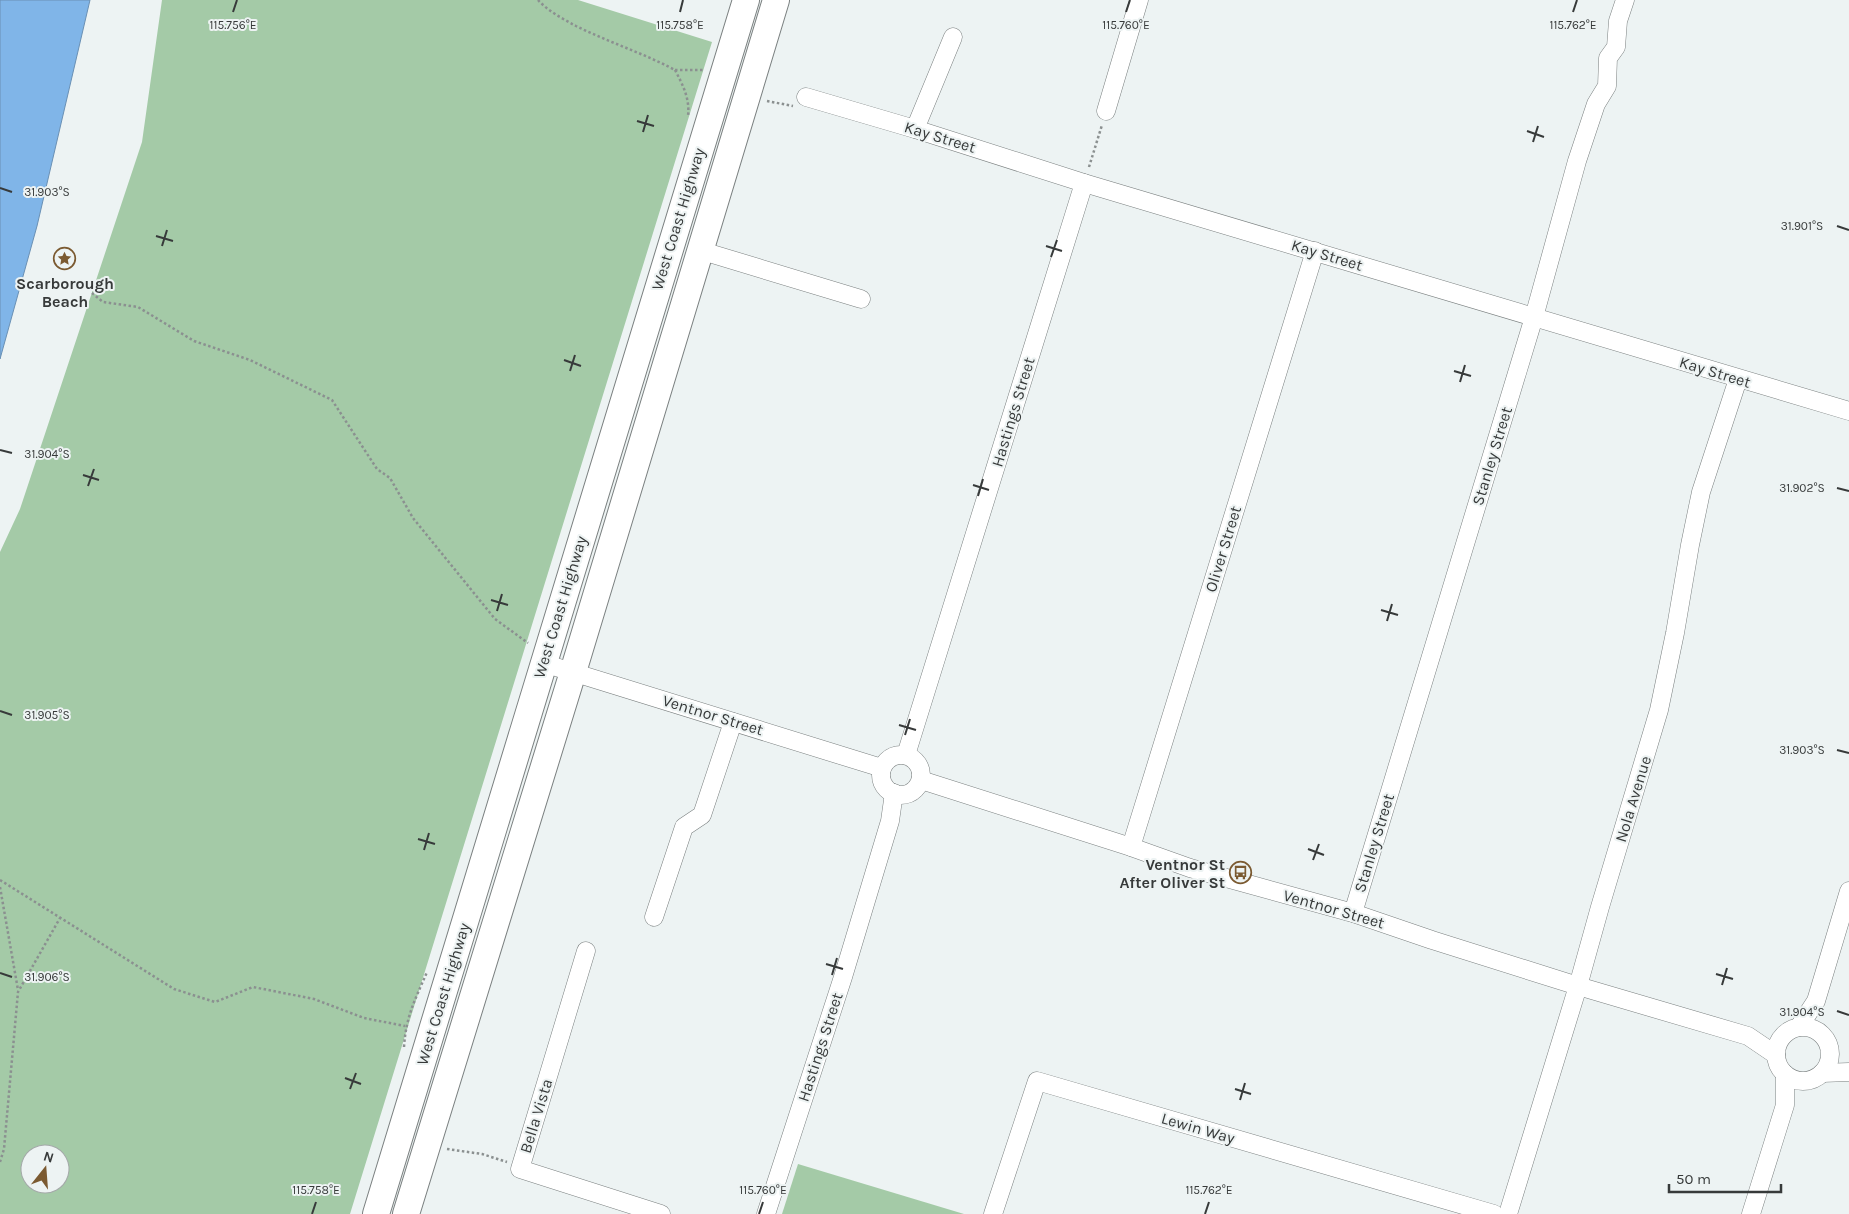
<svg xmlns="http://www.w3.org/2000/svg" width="1849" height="1214" viewBox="0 0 1849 1214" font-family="Karla,sans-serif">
<rect width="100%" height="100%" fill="#edf3f3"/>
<!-- green -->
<g fill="#a4caa7" fill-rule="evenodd">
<path d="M162,0H578L712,42L350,1214H0V552L20,509L142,142ZM30,1154H60V1184H30Z"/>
<path d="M798,1164L964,1214H782Z"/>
</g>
<!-- water -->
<path fill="#80b5e8" stroke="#6a90b4" d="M0,0H90L37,226L0,359Z"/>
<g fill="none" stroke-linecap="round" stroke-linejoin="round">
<defs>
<g id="minor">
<path d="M806,97L915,129L1084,183L1849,411"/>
<path d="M1106,111L1139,0"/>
<path d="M915,129L953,37"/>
<path d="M699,250L861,299"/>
<path d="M543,663L882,768"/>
<path d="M906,755L1084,183"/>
<circle cx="901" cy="775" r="20"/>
<path d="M921,780L1131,847L1190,868L1353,913L1432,940L1578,986L1748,1036L1776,1055"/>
<path d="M1131,847L1315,251"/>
<path d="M1353,913L1534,317L1577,161L1596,104L1607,86L1608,58L1616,47L1618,21L1625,0"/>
<path d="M654,917L684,827L702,815L733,722"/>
<path d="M586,951L520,1169L661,1214"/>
<path d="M1799,1027L1816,1001L1849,891"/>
<circle cx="1803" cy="1054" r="27"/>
<path d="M1822,1073L1849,1072"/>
<path d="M766,1214L843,977L890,821L894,793"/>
<path d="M993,1214L1037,1081L1494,1214"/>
<path d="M1508,1214L1578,986L1600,907L1659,710L1675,633L1690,545L1701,492L1738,379"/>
<path d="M1751,1214L1785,1105V1074"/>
</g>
<g id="highway">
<path d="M376,1214L746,0"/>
<path d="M406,1214L573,672L776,0"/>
</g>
</defs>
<!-- minor casing -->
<use href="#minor" stroke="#7b8080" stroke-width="19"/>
<!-- highway casing -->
<use href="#highway" stroke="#7b8080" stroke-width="28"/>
<!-- path -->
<g stroke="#8b9090" stroke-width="2.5" stroke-dasharray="2.5 2.5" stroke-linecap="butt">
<path d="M538,0C548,11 563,19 576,26C608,42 643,53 675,70"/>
<path d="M675,70C683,85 690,99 688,116"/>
<path d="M675,70H703"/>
<path d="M767,101L793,106"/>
<path d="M1089,167L1102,125"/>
<path d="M92,293L103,302L138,307L194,341L250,360L332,400L377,469L390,478L413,518L495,619L528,643"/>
<path d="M0,880L174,989L215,1002L253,987L314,999L364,1018L405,1026"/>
<path d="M0,887L18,990"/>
<path d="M404,1047C406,1016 415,1000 427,972"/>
<path d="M447,1149L482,1154L507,1162"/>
<path d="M0,1162L4,1149L18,992L60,918"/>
</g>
<!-- minor -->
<use href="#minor" stroke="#fff" stroke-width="18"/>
<!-- highway -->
<use href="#highway" stroke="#fff" stroke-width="26"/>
</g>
<!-- ticks -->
<path fill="none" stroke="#373a3a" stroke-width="2" d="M233,12L237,0M680,12L683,0M1126,12L1130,0M1573,12L1577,0M637,121L654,126M1527,131L1544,137M643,132L648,115M1533,142L1538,126M0,188L12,192M1837,226L1849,230M156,236L173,241M162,246L167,230M1046,246L1062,251M1051,257L1057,240M564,360L581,366M570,371L575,355M1454,371L1471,376M1460,382L1465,365M0,450L12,453M83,475L99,480M973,485L989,490M88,486L94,469M1837,488L1849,491M978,496L983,479M491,600L508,605M1381,610L1398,615M497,611L502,594M1387,621L1392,604M0,711L12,715M899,725L916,730M905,735L910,719M1837,750L1849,753M418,839L435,844M1308,849L1324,855M424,850L429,833M1313,860L1319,844M826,964L843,969M0,973L12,977M1716,974L1733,979M832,975L837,958M1722,985L1727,968M1837,1011L1849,1015M345,1078L361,1084M350,1089L356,1073M1235,1089L1251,1094M1240,1100L1245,1083M312,1214L316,1202M759,1214L763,1202M1205,1214L1209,1202"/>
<!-- icons -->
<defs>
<symbol id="sight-ring" viewBox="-11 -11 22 22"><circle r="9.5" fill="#edf3f3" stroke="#7b5a31" stroke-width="1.5"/><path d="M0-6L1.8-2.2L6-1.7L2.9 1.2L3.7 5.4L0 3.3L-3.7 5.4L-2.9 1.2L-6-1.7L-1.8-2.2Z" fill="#7b5a31"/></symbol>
<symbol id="bus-ring" viewBox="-11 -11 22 22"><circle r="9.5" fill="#edf3f3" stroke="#7b5a31" stroke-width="1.5"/><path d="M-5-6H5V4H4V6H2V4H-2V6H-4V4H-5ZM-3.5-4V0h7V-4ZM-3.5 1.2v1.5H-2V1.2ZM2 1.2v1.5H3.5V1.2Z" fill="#7b5a31"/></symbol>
</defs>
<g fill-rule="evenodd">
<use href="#sight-ring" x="52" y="246" width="25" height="25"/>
<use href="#bus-ring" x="1228" y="860" width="25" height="25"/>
</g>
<g text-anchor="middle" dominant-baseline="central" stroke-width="4" stroke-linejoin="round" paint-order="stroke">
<!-- street labels -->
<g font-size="16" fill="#373a3a" stroke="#edf3f3">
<text transform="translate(940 137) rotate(17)">Kay Street</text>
<text transform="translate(678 219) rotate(-73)">West Coast Highway</text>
<text transform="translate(1327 255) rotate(17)">Kay Street</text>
<text transform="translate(1715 372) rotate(17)">Kay Street</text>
<text transform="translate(1013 412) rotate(-73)">Hastings Street</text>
<text transform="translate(1492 456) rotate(-73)">Stanley Street</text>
<text transform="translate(1223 549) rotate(-73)">Oliver Street</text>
<text transform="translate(560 607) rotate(-73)">West Coast Highway</text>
<text transform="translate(713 715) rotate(17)">Ventnor Street</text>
<text transform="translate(1633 799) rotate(-73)">Nola Avenue</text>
<text transform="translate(1374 843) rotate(-73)">Stanley Street</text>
<text transform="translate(1334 909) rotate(16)">Ventnor Street</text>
<text transform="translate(443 994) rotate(-73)">West Coast Highway</text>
<text transform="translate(820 1047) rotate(-72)">Hastings Street</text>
<text transform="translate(536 1116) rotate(-73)">Bella Vista</text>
<text transform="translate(1198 1128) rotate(16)">Lewin Way</text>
</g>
<!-- poi labels -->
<g font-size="16" font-weight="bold" fill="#373a3a" stroke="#edf3f3">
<text x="65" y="283">Scarborough<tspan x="65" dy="18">Beach</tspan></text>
<text x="1225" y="864" text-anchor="end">Ventnor St<tspan x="1225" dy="18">After Oliver St</tspan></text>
</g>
</g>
<g font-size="12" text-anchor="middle" fill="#373a3a" stroke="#edf3f3" stroke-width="4" stroke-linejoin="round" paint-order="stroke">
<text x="233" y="29">115.756°E</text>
<text x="680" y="29">115.758°E</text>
<text x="1126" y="29">115.760°E</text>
<text x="1573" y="29">115.762°E</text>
<text x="47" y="196">31.903°S</text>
<text x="1802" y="230">31.901°S</text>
<text x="47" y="458">31.904°S</text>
<text x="1802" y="492">31.902°S</text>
<text x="47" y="719">31.905°S</text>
<text x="1802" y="754">31.903°S</text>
<text x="47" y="981">31.906°S</text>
<text x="1802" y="1016">31.904°S</text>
<text x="316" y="1194">115.758°E</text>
<text x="763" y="1194">115.760°E</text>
<text x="1209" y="1194">115.762°E</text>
</g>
<!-- north arrow -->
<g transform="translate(45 1169) rotate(17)"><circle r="24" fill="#edf3f3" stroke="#a4a9a9"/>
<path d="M0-4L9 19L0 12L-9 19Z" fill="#7b5a31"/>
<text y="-8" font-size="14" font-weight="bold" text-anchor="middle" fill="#373a3a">N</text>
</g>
<!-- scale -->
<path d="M1669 1184v8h112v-8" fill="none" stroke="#373a3a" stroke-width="2.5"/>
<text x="1676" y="1184" font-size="15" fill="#373a3a" stroke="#edf3f3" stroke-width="4" paint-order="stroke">50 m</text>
</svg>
